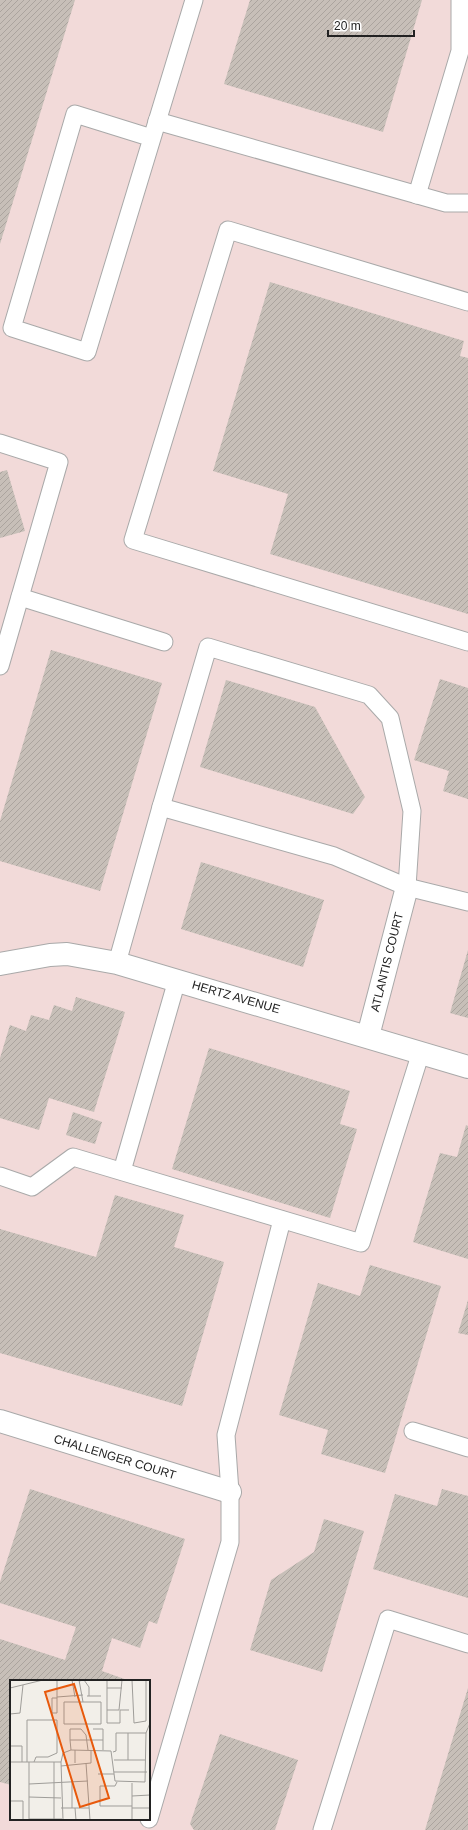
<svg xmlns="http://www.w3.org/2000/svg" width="468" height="1830" viewBox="0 0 468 1830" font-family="Helvetica,sans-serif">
<defs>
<pattern id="building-hatch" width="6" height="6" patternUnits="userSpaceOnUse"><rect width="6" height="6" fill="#c7bfb8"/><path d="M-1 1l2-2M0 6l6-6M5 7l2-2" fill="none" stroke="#aba49e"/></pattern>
</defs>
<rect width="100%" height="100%" fill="#f2efe9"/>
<!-- commercial -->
<path fill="#f2dad9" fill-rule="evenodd" d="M0,0H468V1830H0ZM11,1681H149V1819H11Z"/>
<!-- building -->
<g fill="url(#building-hatch)">
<path d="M0,0H75L0,244Z"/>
<path d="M250,0H422L383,132L224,84Z"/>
<path d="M270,282L464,341L460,356L468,358V614L270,554L288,494L213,471Z"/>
<path d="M7,470L25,531L0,538V472Z"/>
<path d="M51,650L162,683L100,891L0,861V821Z"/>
<path d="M440,679L468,688V799L443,791L449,771L414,760Z"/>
<path d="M226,680L315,707L365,797L353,814L200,767Z"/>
<path d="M201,862L324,900L303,967L181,929Z"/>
<path d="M468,950V1018L450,1013Z"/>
<path d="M76,997L125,1012L94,1112L49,1098L39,1130L0,1118V1058L10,1025L26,1031L31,1015L49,1020L54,1005L72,1011Z"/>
<path d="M209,1048L350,1091L340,1124L357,1129L330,1218L172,1169Z"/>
<path d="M73,1112L102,1122L95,1144L66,1135Z"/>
<path d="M466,1125L468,1126V1259L413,1242L440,1153L457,1157Z"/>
<path d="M115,1195L184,1215L174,1247L224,1262L182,1406L0,1353V1229L96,1257Z"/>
<path d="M370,1265L441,1286L385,1473L321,1454L328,1430L279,1415L318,1283L360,1296Z"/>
<path d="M468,1300V1335L458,1333Z"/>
<path d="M30,1489L185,1539L157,1624L149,1621L140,1648L112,1638L102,1671L130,1681H11V1785L0,1782V1639L65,1660L76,1627L0,1603V1582Z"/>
<path d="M442,1489L468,1496V1598L373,1569L395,1494L437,1506Z"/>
<path d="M324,1519L364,1531L322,1672L250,1650L271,1580L314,1552Z"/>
<path d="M468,1688V1830H425Z"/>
<path d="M220,1734L298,1760L275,1830H194L190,1824Z"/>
</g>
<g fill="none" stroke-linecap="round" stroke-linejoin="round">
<defs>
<g id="lane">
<path d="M157,121L446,203H468"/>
<path d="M152,138L75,114L12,328L87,352L194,0"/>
<path d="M417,195L460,51V0"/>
<path d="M468,302L228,230L133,540L468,642"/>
<path d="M0,443L59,462L0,666"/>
<path d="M20,597L164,642"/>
<path d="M161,807L208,647L369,695L390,718L412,811L407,887"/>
<path d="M117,963L161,807L334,856L407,887L468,902"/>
<path d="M122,1171L177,980"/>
<path d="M0,1176L32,1187L73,1157L361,1243L421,1052"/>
<path d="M413,1431L468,1448"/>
<path d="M149,1819L230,1542V1492L226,1435L282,1220"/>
<path d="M322,1830L388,1619L468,1644"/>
</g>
<g id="street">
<path d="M0,964L50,955L67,954L117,963L468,1067"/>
<path d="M368,1036L407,887"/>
<path d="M0,1421L230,1492"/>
</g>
</defs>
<!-- lane casing -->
<use href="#lane" stroke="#a9a9a9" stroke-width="19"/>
<!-- street casing -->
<use href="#street" stroke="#a9a9a9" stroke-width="24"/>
<!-- lane -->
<use href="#lane" stroke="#fff" stroke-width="17"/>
<!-- street -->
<use href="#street" stroke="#fff" stroke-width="22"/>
</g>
<g text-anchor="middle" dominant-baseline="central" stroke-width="3" stroke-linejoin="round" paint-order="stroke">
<!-- street labels -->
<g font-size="12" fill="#222" stroke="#fff">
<text transform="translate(387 962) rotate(-76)">ATLANTIS COURT</text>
<text transform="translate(236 997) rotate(16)">HERTZ AVENUE</text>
<text transform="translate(115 1457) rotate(17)">CHALLENGER COURT</text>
</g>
</g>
<!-- overview -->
<g transform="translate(10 1680)">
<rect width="140" height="140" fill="#f2efe9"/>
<path fill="none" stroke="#9f9d99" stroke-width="1" d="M47,0V33H42V18H47M62,0L65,17M69,0L73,22H54V44H91V22H73M112,0L109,30H97V43H110V30H119M122,0L124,43L136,41V0M69,1L74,0L79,7V16M0,8L33,0M97,8H112M77,16H91M47,17L73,15M97,30V0M0,34L10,33L13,5M83,49H93V60M136,53H118V80H136M60,60V49H71L76,55L78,70M0,66H12V82M61,70L60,60H93V70M65,70V83M103,72L106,71V53H118M104,80H118M0,82H51M17,82V40H47V73L38,77H26L24,82M44,82V139M76,83L80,140M51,86L81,83V70M104,92H137M88,94H104M62,101V128M107,102L105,106H90V126H122M19,104L78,101M122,116L140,115M19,117L51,118M0,121H13V140M51,128H79M65,128L66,140M122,128H140M19,139H52M19,140V82M53,140L51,82L53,73L61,70L101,71L105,101L135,102L136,53L140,43M122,140V103"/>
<path fill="#e8590c" fill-opacity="0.15" stroke="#e8590c" stroke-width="2" d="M64,4L99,118L70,127L35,12Z"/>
<rect width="140" height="140" fill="none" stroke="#222" stroke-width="2"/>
</g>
<!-- scale -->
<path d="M328 30v6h86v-6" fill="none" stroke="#222222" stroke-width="2"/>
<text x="334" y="30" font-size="12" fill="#222222" stroke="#ffffff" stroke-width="3" paint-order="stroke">20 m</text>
</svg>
